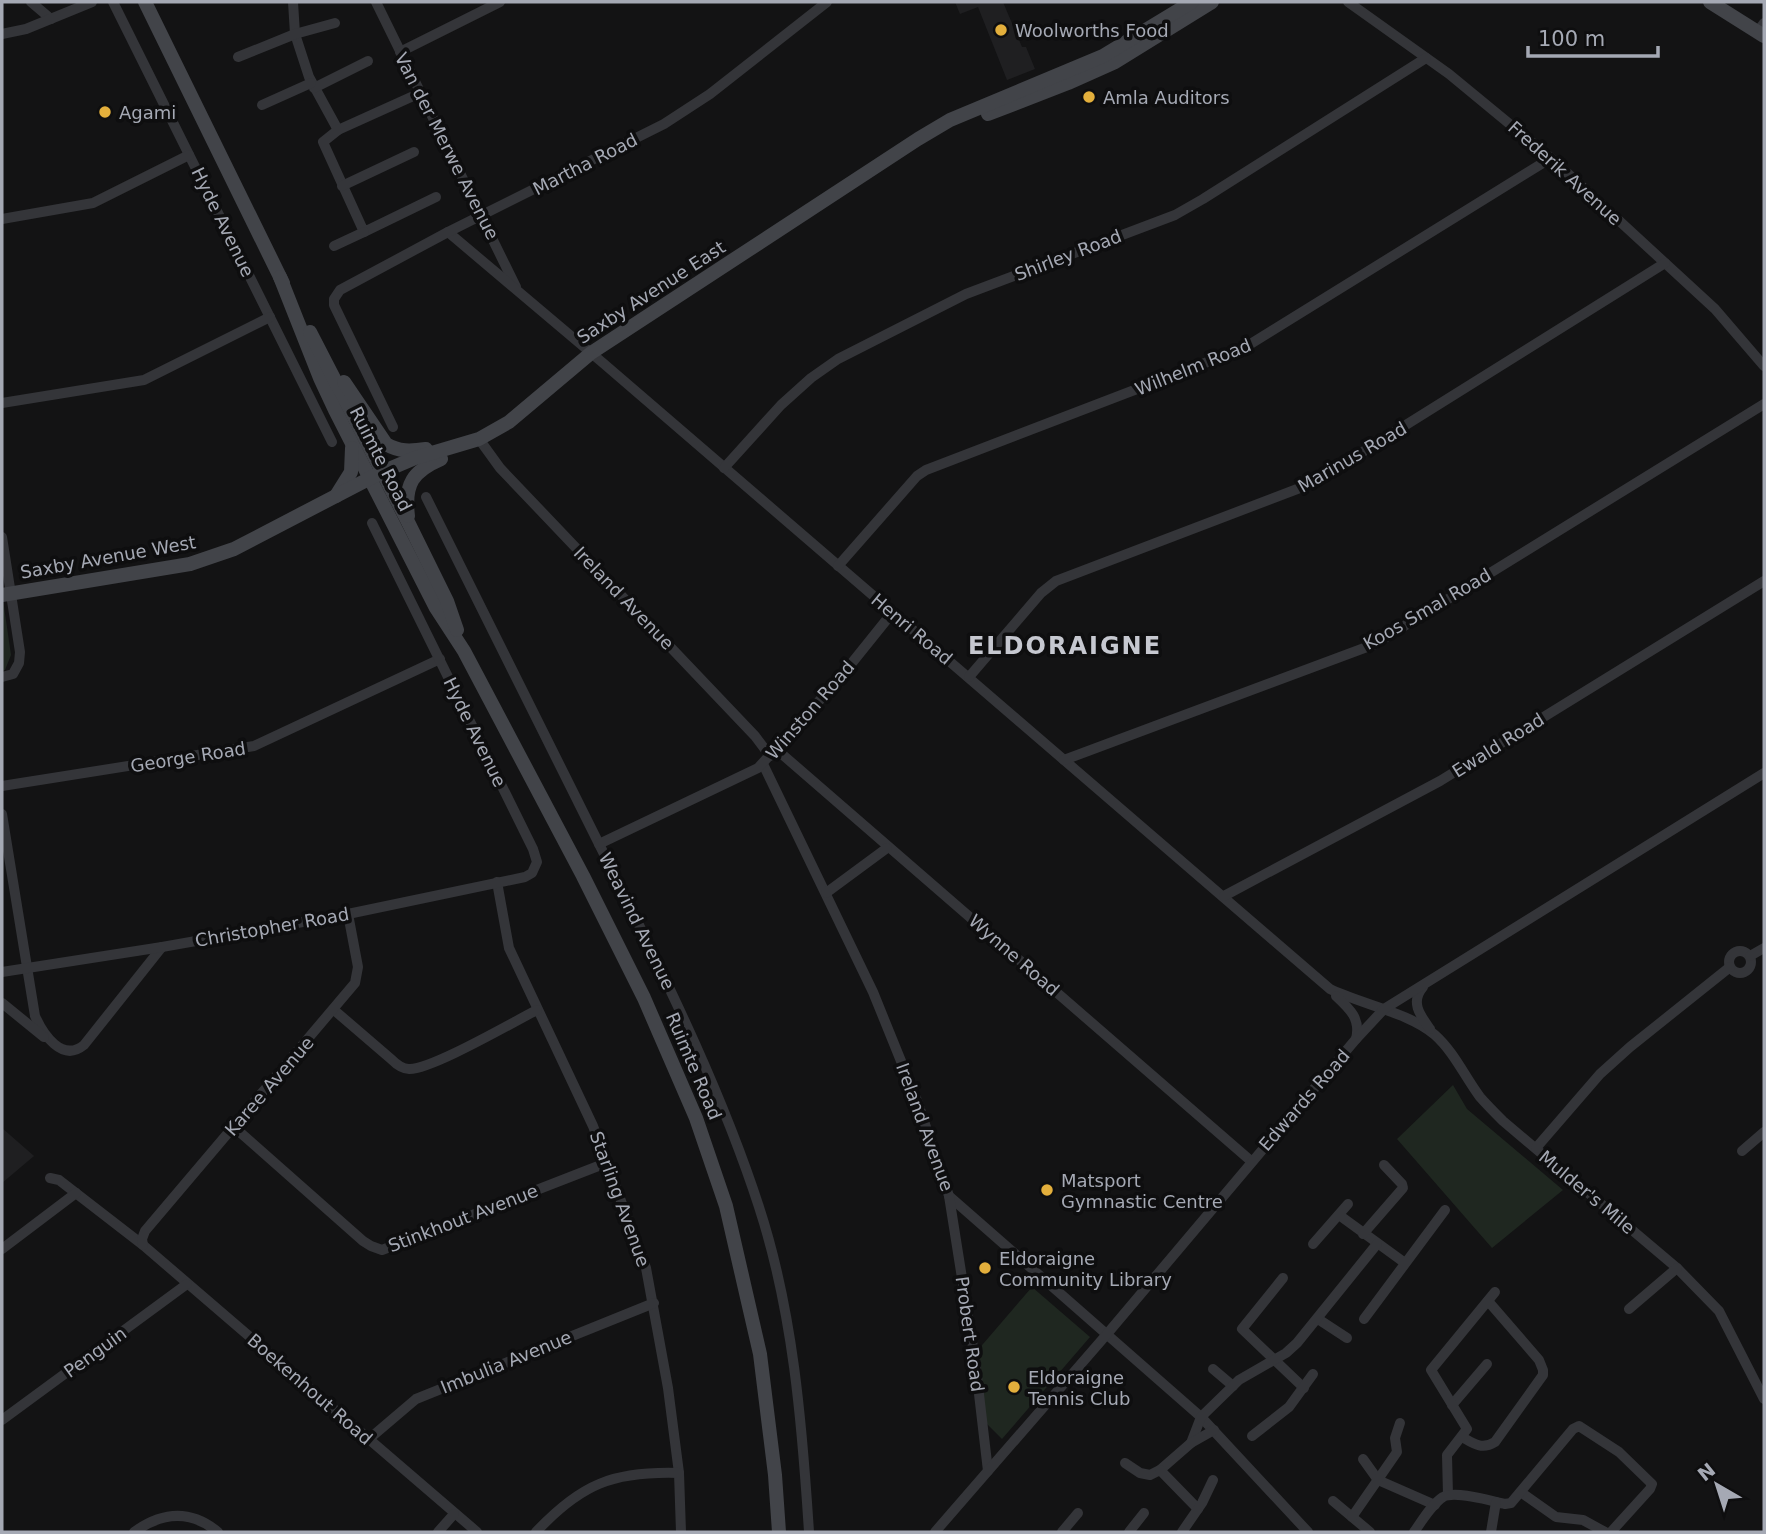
<svg xmlns="http://www.w3.org/2000/svg" width="1766" height="1534" viewBox="0 0 1766 1534" font-family="'DejaVu Sans',sans-serif">
<rect width="100%" height="100%" fill="#131314"/>
<!-- built -->
<g fill="#1f1f21">
<path d="M955,2H1003L1022,47H1026L1035,69L1007,80L978,7L960,14Z"/>
<path d="M2,1128L34,1156L2,1183Z"/>
</g>
<!-- green -->
<g fill="#1f2720">
<path d="M2,593L11,655L5,670L2,671Z"/>
<path d="M1453,1085L1467,1109L1563,1190L1492,1248L1397,1139Z"/>
<path d="M1032,1287L1090,1337L1002,1439L986,1423L977,1351Z"/>
</g>
<g fill="none" stroke-linecap="round" stroke-linejoin="round">
<!-- street -->
<g stroke="#343539" stroke-width="10">
<path d="M31,2L51,19"/>
<path d="M113,2L332,442"/>
<path d="M293,2L295,34L309,77L338,130"/>
<path d="M376,2L516,287"/>
<path d="M1348,2L1449,74L1551,158L1715,309L1764,366"/>
<path d="M1758,31L1764,23"/>
<path d="M2,34L26,29L92,2"/>
<path d="M400,52L500,2"/>
<path d="M238,57L295,34L335,23"/>
<path d="M314,88L368,61"/>
<path d="M420,93L338,130L323,142L364,232L436,197"/>
<path d="M262,105L311,83"/>
<path d="M342,186L414,152"/>
<path d="M2,219L93,203L189,155"/>
<path d="M448,232L603,363L1330,989C1361,1004 1410,1013 1435,1035C1454,1052 1465,1077 1480,1097C1487,1105 1495,1113 1503,1121L1677,1268L1719,1311L1764,1399"/>
<path d="M334,246L364,232"/>
<path d="M2,403L144,380L270,317"/>
<path d="M393,427L334,305V299L340,290L448,232L664,124L710,94L827,2"/>
<path d="M479,439L500,468L755,736L770,756"/>
<path d="M724,468L781,405L811,378L838,359L966,294L1175,215L1203,199L1426,58"/>
<path d="M426,497C490,624 554,751 616,878C669,986 722,1093 759,1207C793,1311 802,1423 809,1532"/>
<path d="M2,537L20,652L19,663L13,674L2,677"/>
<path d="M838,566L917,476L926,470L1244,348L1551,158"/>
<path d="M969,677L1041,593L1056,581L1313,483L1665,263"/>
<path d="M776,749L1251,1161"/>
<path d="M1064,760L1375,644L1764,404"/>
<path d="M763,764L873,992L918,1103L949,1196L1201,1417L1308,1532"/>
<path d="M2,786L254,746L440,659"/>
<path d="M2,814L35,1016C43,1034 62,1063 84,1045L162,947"/>
<path d="M599,844L758,768L839,679L892,613"/>
<path d="M497,882L509,948L593,1126L646,1268L668,1388L679,1473L681,1532"/>
<path d="M826,893L887,848"/>
<path d="M1224,896L1440,781L1764,581"/>
<circle cx="1740" cy="962" r="11"/>
<path d="M1750,956L1764,948"/>
<path d="M2,972L162,947L348,914L525,877L532,873L537,862L533,849L372,523"/>
<path d="M1423,987C1410,1002 1420,1015 1430,1029"/>
<path d="M1336,996C1350,1009 1361,1019 1356,1039"/>
<path d="M2,1003L44,1037"/>
<path d="M334,1010L391,1059C396,1064 402,1069 409,1069C431,1070 513,1022 537,1010"/>
<path d="M234,1127L363,1241L371,1246L382,1250L606,1163"/>
<path d="M1536,1148L1600,1074L1630,1047L1730,967"/>
<path d="M1742,1151L1764,1132"/>
<path d="M50,1178L59,1180L143,1245L477,1532"/>
<path d="M949,1196L975,1360L988,1471"/>
<path d="M1339,1215L1405,1263"/>
<path d="M1363,1234L1403,1188L1402,1184L1384,1165"/>
<path d="M1313,1244L1348,1204"/>
<path d="M143,1245L142,1239L145,1231L355,983L358,967L348,914"/>
<path d="M2,1249L76,1193"/>
<path d="M1283,1278L1242,1329L1304,1388"/>
<path d="M1629,1309L1677,1268"/>
<path d="M1318,1319L1347,1338"/>
<path d="M1364,1319L1445,1210"/>
<path d="M1213,1369L1233,1386"/>
<path d="M1452,1405L1487,1364"/>
<path d="M2,1420L187,1284"/>
<path d="M1252,1436L1289,1407L1313,1374"/>
<path d="M1462,1437C1474,1444 1482,1450 1495,1442L1543,1375V1370L1539,1360L1488,1301"/>
<path d="M369,1439L416,1399L654,1303"/>
<path d="M1191,1443L1201,1417L1239,1380L1286,1353L1297,1343L1377,1244"/>
<path d="M1363,1459L1378,1480L1435,1505"/>
<path d="M1125,1463L1140,1473L1150,1475L1160,1470L1191,1443L1214,1430"/>
<path d="M1160,1470L1198,1509"/>
<path d="M1522,1493L1556,1517L1583,1520L1605,1532"/>
<path d="M1448,1495L1447,1455L1467,1429L1431,1370L1495,1292"/>
<path d="M1333,1501L1370,1532"/>
<path d="M1352,1517L1397,1452L1395,1438L1400,1423"/>
<path d="M134,1532C162,1512 190,1509 218,1532"/>
<path d="M438,1532L454,1514"/>
<path d="M536,1532C581,1484 613,1471 679,1473"/>
<path d="M935,1532L1107,1334L1356,1039L1384,1009L1764,773"/>
<path d="M1062,1532L1078,1513"/>
<path d="M1129,1532L1144,1513"/>
<path d="M1182,1532L1202,1503L1213,1480"/>
<path d="M1414,1532C1422,1521 1431,1505 1443,1497C1455,1490 1491,1501 1505,1504L1511,1503L1573,1429L1579,1426L1619,1452L1652,1484L1650,1489L1611,1532"/>
<path d="M1491,1532L1496,1502"/>
</g>
<!-- secondary -->
<g stroke="#424449" stroke-width="14">
<path d="M145,2L283,283"/>
<path d="M1710,2L1764,36"/>
<path d="M988,114L1068,83L1115,62L1212,2"/>
<path d="M280,277L320,378L335,410L436,608L464,651L583,876L644,998L696,1118L726,1206L760,1354L775,1475L779,1532"/>
<path d="M310,332L408,522L447,601L457,630"/>
<path d="M344,382L386,444C399,452 411,451 426,449"/>
<path d="M336,496L351,472L352,448"/>
<path d="M408,516C404,484 413,471 441,459"/>
<path d="M2,595L190,564L234,549L382,472L415,458L479,439L509,422L591,353L918,139L950,120L1103,56L1192,2"/>
</g>
</g>
<!-- markers -->
<g fill="#e3af3c" stroke="#0e0e0f" stroke-width="2.5">
<circle cx="1001" cy="30" r="7"/>
<circle cx="1089" cy="97" r="7"/>
<circle cx="105" cy="112" r="7"/>
<circle cx="1047" cy="1190" r="7"/>
<circle cx="985" cy="1268" r="7"/>
<circle cx="1014" cy="1387" r="7"/>
</g>
<g text-anchor="middle" dominant-baseline="central" stroke-width="7" stroke-linejoin="round" paint-order="stroke">
<!-- poi labels -->
<g font-size="18" fill="#a5a9b4" stroke="#0e0e0f" text-anchor="start">
<text x="1015" y="30">Woolworths Food</text>
<text x="1103" y="97">Amla Auditors</text>
<text x="119" y="112">Agami</text>
<text x="1061" y="1180">Matsport<tspan x="1061" dy="21">Gymnastic Centre</tspan></text>
<text x="999" y="1258">Eldoraigne<tspan x="999" dy="21">Community Library</tspan></text>
<text x="1028" y="1377">Eldoraigne<tspan x="1028" dy="21">Tennis Club</tspan></text>
</g>
<!-- street labels -->
<g font-size="18" fill="#a5a9b4" stroke="#0e0e0f">
<text transform="translate(447 146) rotate(63)">Van der Merwe Avenue</text>
<text transform="translate(585 164) rotate(-27)">Martha Road</text>
<text transform="translate(1565 173) rotate(42)">Frederik Avenue</text>
<text transform="translate(223 222) rotate(64)">Hyde Avenue</text>
<text transform="translate(1068 255) rotate(-21)">Shirley Road</text>
<text transform="translate(651 292) rotate(-33)">Saxby Avenue East</text>
<text transform="translate(1193 367) rotate(-22)">Wilhelm Road</text>
<text transform="translate(1352 457) rotate(-30)">Marinus Road</text>
<text transform="translate(381 459) rotate(63)">Ruimte Road</text>
<text transform="translate(108 557) rotate(-10)">Saxby Avenue West</text>
<text transform="translate(624 598) rotate(46)">Ireland Avenue</text>
<text transform="translate(1427 609) rotate(-30)">Koos Smal Road</text>
<text transform="translate(912 629) rotate(40)">Henri Road</text>
<text transform="translate(810 710) rotate(-49)">Winston Road</text>
<text transform="translate(475 732) rotate(64)">Hyde Avenue</text>
<text transform="translate(1498 745) rotate(-32)">Ewald Road</text>
<text transform="translate(188 757) rotate(-9)">George Road</text>
<text transform="translate(637 921) rotate(64)">Weavind Avenue</text>
<text transform="translate(272 927) rotate(-10)">Christopher Road</text>
<text transform="translate(1014 955) rotate(41)">Wynne Road</text>
<text transform="translate(694 1066) rotate(67)">Ruimte Road</text>
<text transform="translate(269 1086) rotate(-49)">Karee Avenue</text>
<text transform="translate(1304 1100) rotate(-49)">Edwards Road</text>
<text transform="translate(925 1127) rotate(70)">Ireland Avenue</text>
<text transform="translate(1587 1192) rotate(40)">Mulder's Mile</text>
<text transform="translate(620 1199) rotate(70)">Starling Avenue</text>
<text transform="translate(463 1218) rotate(-21)">Stinkhout Avenue</text>
<text transform="translate(970 1334) rotate(82)">Probert Road</text>
<text transform="translate(95 1352) rotate(-36)">Penguin</text>
<text transform="translate(506 1362) rotate(-22)">Imbulia Avenue</text>
<text transform="translate(310 1389) rotate(41)">Boekenhout Road</text>
</g>
<!-- district labels -->
<g font-size="24" font-weight="bold" letter-spacing="2" fill="#c6c8d0" stroke="#0e0e0f">
<text x="1065" y="646">ELDORAIGNE</text>
</g>
</g>
<!-- border -->
<rect width="1766" height="1534" fill="none" stroke="#a5a9b4" stroke-width="7"/>
<!-- north arrow -->
<g transform="translate(1717 1485) rotate(321)" stroke="#0e0e0f" stroke-width="5" paint-order="stroke">
<path d="M0-5L12 26L0 18L-12 26Z" fill="#a5a9b4"/>
<text y="-10" font-size="19" font-weight="bold" text-anchor="middle" fill="#a5a9b4">N</text>
</g>
<!-- scale -->
<path d="M1528 46v10h130v-10" fill="none" stroke="#a5a9b4" stroke-width="3.5"/>
<text x="1538" y="46" font-size="21" fill="#a5a9b4" stroke="#0e0e0f" stroke-width="5" paint-order="stroke">100 m</text>
</svg>
